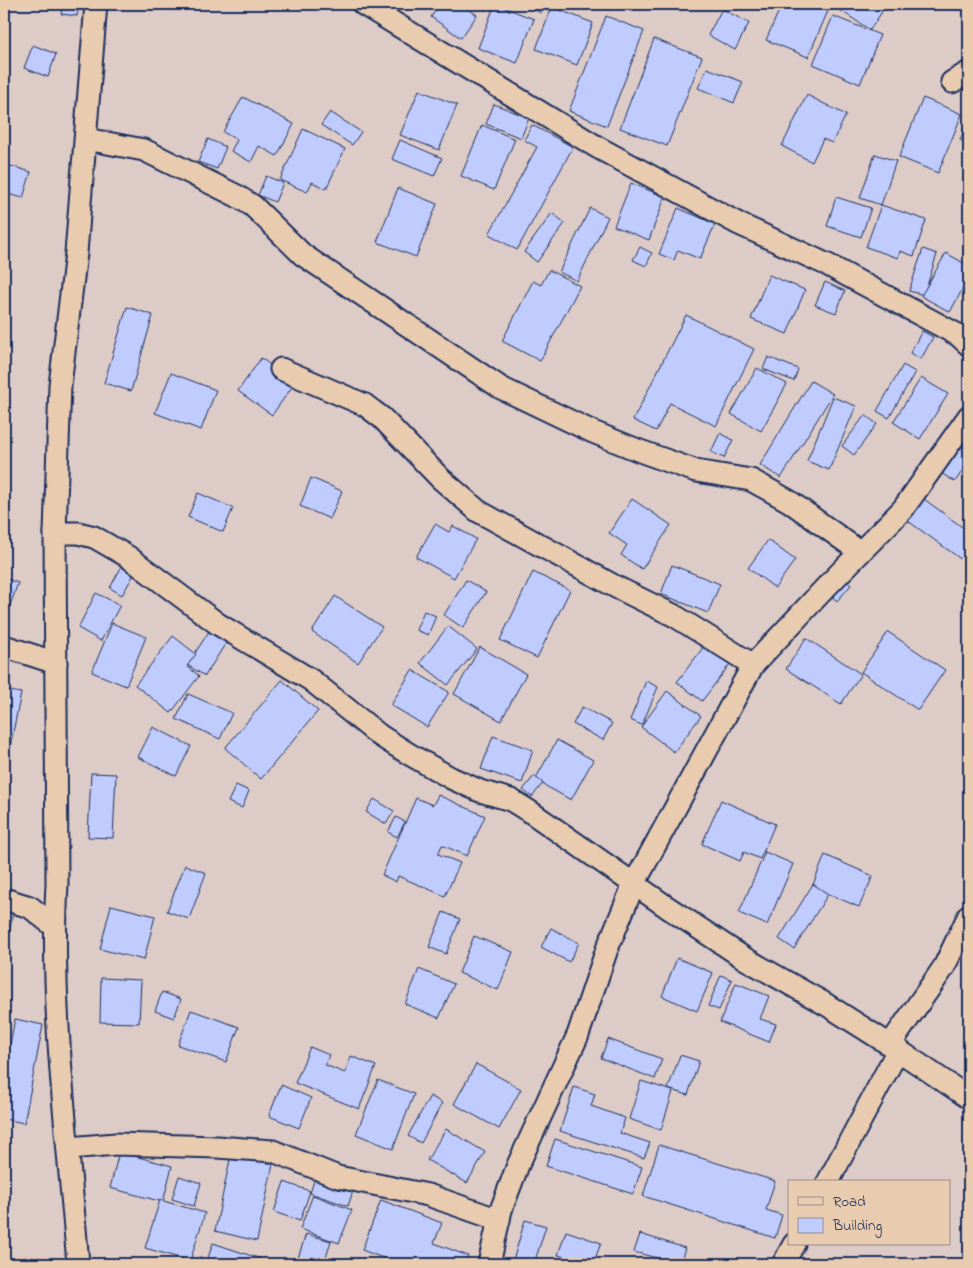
<svg xmlns="http://www.w3.org/2000/svg" width="973" height="1268" viewBox="0 0 973 1268" font-family="'Indie Flower',sans-serif">
<rect width="100%" height="100%" fill="#ddcbc7"/>
<filter id="ink" filterUnits="userSpaceOnUse"><feTurbulence type="fractalNoise" baseFrequency=".02" numOctaves="2"/><feDisplacementMap in="SourceGraphic" scale="10" xChannelSelector="R" yChannelSelector="G"/><feConvolveMatrix kernelMatrix="1 2 1 2 8 2 1 2 1" color-interpolation-filters="sRGB"/></filter>
<g filter="url(#ink)">
<!-- building -->
<g fill="#c0ccfd" stroke="#1b2f5e">
<path d="M63,4H79L77,16L61,14Z"/>
<path d="M440,4H461L477,15L461,38L431,17Z"/>
<path d="M495,4L534,19L517,63L478,48Z"/>
<path d="M522,4H545L541,13Z"/>
<path d="M782,4H812L828,11L808,57L766,40Z"/>
<path d="M831,4H887L870,30Z"/>
<path d="M552,7L593,23L577,65L536,49Z"/>
<path d="M722,9L749,23L735,50L708,35Z"/>
<path d="M606,16L644,31L607,126L569,111Z"/>
<path d="M833,16L880,35L860,84L813,64Z"/>
<path d="M654,39L702,57L667,146L620,128Z"/>
<path d="M33,45L56,54L48,77L24,68Z"/>
<path d="M707,68L743,82L734,103L698,88Z"/>
<path d="M419,90L457,105L439,150L400,135Z"/>
<path d="M807,95L846,115L832,143L823,139L812,162L782,146Z"/>
<path d="M243,97L294,124L277,156L259,146L251,162L231,151L237,140L223,132Z"/>
<path d="M923,98L962,114L938,173L899,157Z"/>
<path d="M494,104L529,118L521,138L486,124Z"/>
<path d="M330,112L361,132L352,145L321,125Z"/>
<path d="M969,118V144L960,140Z"/>
<path d="M482,125L515,139L494,190L461,176Z"/>
<path d="M532,125L573,147L517,250L489,234L537,147L524,140Z"/>
<path d="M303,129L345,149L326,189L312,182L307,192L280,180Z"/>
<path d="M208,139L226,147L217,169L198,162Z"/>
<path d="M400,140L442,158L434,176L392,159Z"/>
<path d="M875,154L896,161L881,205L860,198Z"/>
<path d="M4,164L31,172L23,198L4,193Z"/>
<path d="M266,176L283,183L275,202L258,195Z"/>
<path d="M631,183L665,197L649,240L614,226Z"/>
<path d="M398,188L437,204L416,257L377,242Z"/>
<path d="M836,197L871,208L861,237L827,226Z"/>
<path d="M881,205L926,220L914,256L900,251L898,258L866,247Z"/>
<path d="M590,208L608,217L577,281L559,272Z"/>
<path d="M678,208L715,224L700,259L678,250L674,260L659,254Z"/>
<path d="M552,213L565,223L537,262L524,252Z"/>
<path d="M640,247L652,253L646,266L633,260Z"/>
<path d="M923,249L937,254L924,295L909,291Z"/>
<path d="M946,253L969,266V277L950,312L921,296Z"/>
<path d="M549,270L580,286L540,361L502,341L533,281L541,285Z"/>
<path d="M769,275L805,290L787,334L751,319Z"/>
<path d="M825,282L845,291L836,313L815,305Z"/>
<path d="M127,307L153,315L131,391L104,383Z"/>
<path d="M686,315L754,349L716,426L670,403L656,431L633,420Z"/>
<path d="M922,331L933,337L921,359L910,353Z"/>
<path d="M768,357L798,369L794,381L763,369Z"/>
<path d="M261,358L295,383L272,415L238,391Z"/>
<path d="M903,365L915,372L889,418L877,411Z"/>
<path d="M757,368L787,384L761,431L731,414Z"/>
<path d="M171,373L216,390L201,430L155,413Z"/>
<path d="M921,378L948,394L920,439L893,422Z"/>
<path d="M811,381L833,394L781,478L760,465Z"/>
<path d="M833,397L856,406L829,470L807,461Z"/>
<path d="M865,415L877,424L854,455L842,446Z"/>
<path d="M969,430V461L955,482L938,471Z"/>
<path d="M720,433L733,440L724,458L711,452Z"/>
<path d="M311,478L342,491L330,519L300,506Z"/>
<path d="M198,493L233,508L223,532L188,517Z"/>
<path d="M632,499L671,525L642,569L621,555L627,545L609,533Z"/>
<path d="M924,499L969,532V565L908,521Z"/>
<path d="M435,524L449,532L453,526L476,539L454,578L416,557Z"/>
<path d="M768,540L795,560L775,588L748,568Z"/>
<path d="M124,562L137,569L122,595L110,588Z"/>
<path d="M672,565L720,584L708,613L661,594Z"/>
<path d="M533,572L570,590L537,658L500,640Z"/>
<path d="M839,575L851,585L837,601L826,591Z"/>
<path d="M4,578L18,583L4,622Z"/>
<path d="M466,580L486,592L463,628L444,615Z"/>
<path d="M96,593L120,605L101,641L78,628Z"/>
<path d="M335,596L382,627L358,663L312,632Z"/>
<path d="M424,611L436,616L428,635L416,630Z"/>
<path d="M112,623L146,637L126,686L92,672Z"/>
<path d="M448,626L477,649L448,685L420,663Z"/>
<path d="M212,627L229,638L205,676L187,665Z"/>
<path d="M888,632L945,670L918,710L861,672Z"/>
<path d="M173,636L196,654L187,666L199,676L171,713L135,685Z"/>
<path d="M806,638L861,674L841,704L786,669Z"/>
<path d="M708,641L733,660L702,701L677,682Z"/>
<path d="M480,647L526,674L501,721L454,694Z"/>
<path d="M412,670L449,692L427,727L391,705Z"/>
<path d="M282,680L318,711L261,779L225,748Z"/>
<path d="M646,681L658,687L642,725L630,720Z"/>
<path d="M4,690L21,693L8,757L4,756Z"/>
<path d="M667,691L701,716L674,752L641,727Z"/>
<path d="M188,694L232,713L220,739L176,719Z"/>
<path d="M582,707L612,723L603,740L573,724Z"/>
<path d="M153,727L191,746L176,776L138,757Z"/>
<path d="M493,736L533,750L522,783L481,769Z"/>
<path d="M557,740L593,760L571,800L535,780Z"/>
<path d="M91,773L116,774L113,838L88,837Z"/>
<path d="M534,776L543,783L532,797L523,790Z"/>
<path d="M236,785L249,791L242,808L228,802Z"/>
<path d="M438,795L485,816L467,856L442,845L438,854L460,863L445,896L398,876L396,882L382,875L416,798L433,805Z"/>
<path d="M374,799L394,811L386,824L366,812Z"/>
<path d="M721,800L775,824L760,859L744,852L740,861L702,844Z"/>
<path d="M396,817L405,822L397,837L388,832Z"/>
<path d="M765,852L793,864L767,925L739,913Z"/>
<path d="M825,855L873,876L859,907L812,887Z"/>
<path d="M185,865L206,873L189,919L167,911Z"/>
<path d="M813,884L828,894L794,949L779,939Z"/>
<path d="M111,905L155,916L144,960L100,949Z"/>
<path d="M4,906L14,909L4,957Z"/>
<path d="M443,912L460,919L446,954L429,947Z"/>
<path d="M551,928L579,943L569,962L541,947Z"/>
<path d="M474,936L513,952L498,990L459,973Z"/>
<path d="M677,958L713,973L697,1011L662,996Z"/>
<path d="M419,969L454,984L439,1018L405,1004Z"/>
<path d="M721,975L732,980L719,1010L708,1006Z"/>
<path d="M101,978L141,980L139,1023L100,1022Z"/>
<path d="M736,983L769,996L760,1019L776,1024L769,1042L720,1022Z"/>
<path d="M162,992L181,999L174,1018L155,1011Z"/>
<path d="M191,1010L239,1027L226,1062L178,1045Z"/>
<path d="M4,1011L8,1012L4,1031Z"/>
<path d="M15,1019L43,1025L24,1123L4,1119V1073Z"/>
<path d="M608,1039L662,1059L655,1079L601,1058Z"/>
<path d="M310,1047L329,1055L325,1065L345,1073L351,1056L376,1066L359,1109L295,1083Z"/>
<path d="M680,1055L699,1061L688,1095L668,1089Z"/>
<path d="M476,1064L521,1089L499,1129L454,1104Z"/>
<path d="M378,1080L414,1094L393,1149L356,1134Z"/>
<path d="M641,1081L673,1091L661,1130L629,1119Z"/>
<path d="M281,1085L311,1098L299,1128L269,1116Z"/>
<path d="M574,1087L595,1094L591,1106L625,1118L620,1133L650,1143L644,1158L560,1131Z"/>
<path d="M430,1096L442,1103L421,1143L408,1136Z"/>
<path d="M446,1129L485,1152L467,1183L427,1160Z"/>
<path d="M555,1139L642,1167L633,1194L546,1166Z"/>
<path d="M659,1145L775,1181L766,1210L782,1215L775,1238L643,1196Z"/>
<path d="M119,1152L172,1166L163,1202L110,1188Z"/>
<path d="M231,1155L273,1164L257,1241L215,1231Z"/>
<path d="M179,1176L201,1183L194,1206L172,1199Z"/>
<path d="M315,1178L353,1191L348,1206L310,1193Z"/>
<path d="M284,1182L310,1191L300,1221L274,1212Z"/>
<path d="M313,1195L352,1210L339,1243L300,1229Z"/>
<path d="M160,1200L205,1213L190,1261L145,1248Z"/>
<path d="M381,1200L442,1223L434,1243L468,1256L465,1264H399L362,1250Z"/>
<path d="M525,1220L546,1226L534,1264H512Z"/>
<path d="M566,1231L601,1243L593,1264L558,1255Z"/>
<path d="M306,1234L331,1241L324,1264H296Z"/>
<path d="M640,1234L685,1248L680,1264L634,1252Z"/>
<path d="M213,1243L261,1259L259,1264H206Z"/>
</g>
<g fill="none" stroke-linecap="round" stroke-linejoin="round">
<defs>
<g id="minor">
<path d="M363,4L597,147L739,224L828,265L958,335L969,345"/>
<path d="M952,82L969,72"/>
<path d="M86,139L144,150L237,196L253,206L303,255L501,388L593,432L640,451L696,471L751,480L789,501L860,552"/>
<path d="M281,369L365,405L382,418L440,478L478,511L616,587L675,616L753,665"/>
<path d="M55,533H78L94,537L127,556L218,624L311,680L379,735L409,754L451,778L480,791L511,800L532,813L667,907L744,958L827,1005L898,1050L969,1098"/>
<path d="M4,646L56,663"/>
<path d="M4,899L30,907L55,927"/>
<path d="M890,1045L944,967L969,915"/>
<path d="M69,1148L116,1144L217,1147L273,1151L338,1177L428,1195L499,1220"/>
<path d="M828,1182L898,1050"/>
<path d="M78,1264C68,1138 50,1010 57,884L55,533L60,385L76,253L96,4"/>
<path d="M489,1264L501,1210L518,1165L578,1035L607,949L634,884L753,665L827,586L903,509L969,416"/>
<path d="M783,1264L794,1244"/>
</g>
</defs>
<!-- minor casing -->
<use href="#minor" stroke="#1b2f5e" stroke-width="25"/>
<!-- minor -->
<use href="#minor" stroke="#e9cbb0" stroke-width="21"/>
</g>
</g>
<!-- margin -->
<rect width="973" height="1268" fill="none" stroke="#e9cbb0" stroke-width="20"/>
<rect x="10" y="10" width="953" height="1248" fill="none" stroke="#1b2f5e" stroke-width="2" filter="url(#ink)"/>
<!-- legend -->
<rect x="788" y="1180" width="162" height="65" fill="#e9cbb0" stroke="#978d8f"/>
<rect x="798" y="1197" width="25" height="8" fill="#e9cbb0" stroke="#978d8f"/>
<text x="833" y="1206" font-size="15" fill="#1b2f5e">Road</text>
<rect x="798" y="1218" width="25" height="15" fill="#c0ccfd" stroke="#978d8f"/>
<text x="833" y="1230" font-size="15" fill="#1b2f5e">Building</text>
</svg>
